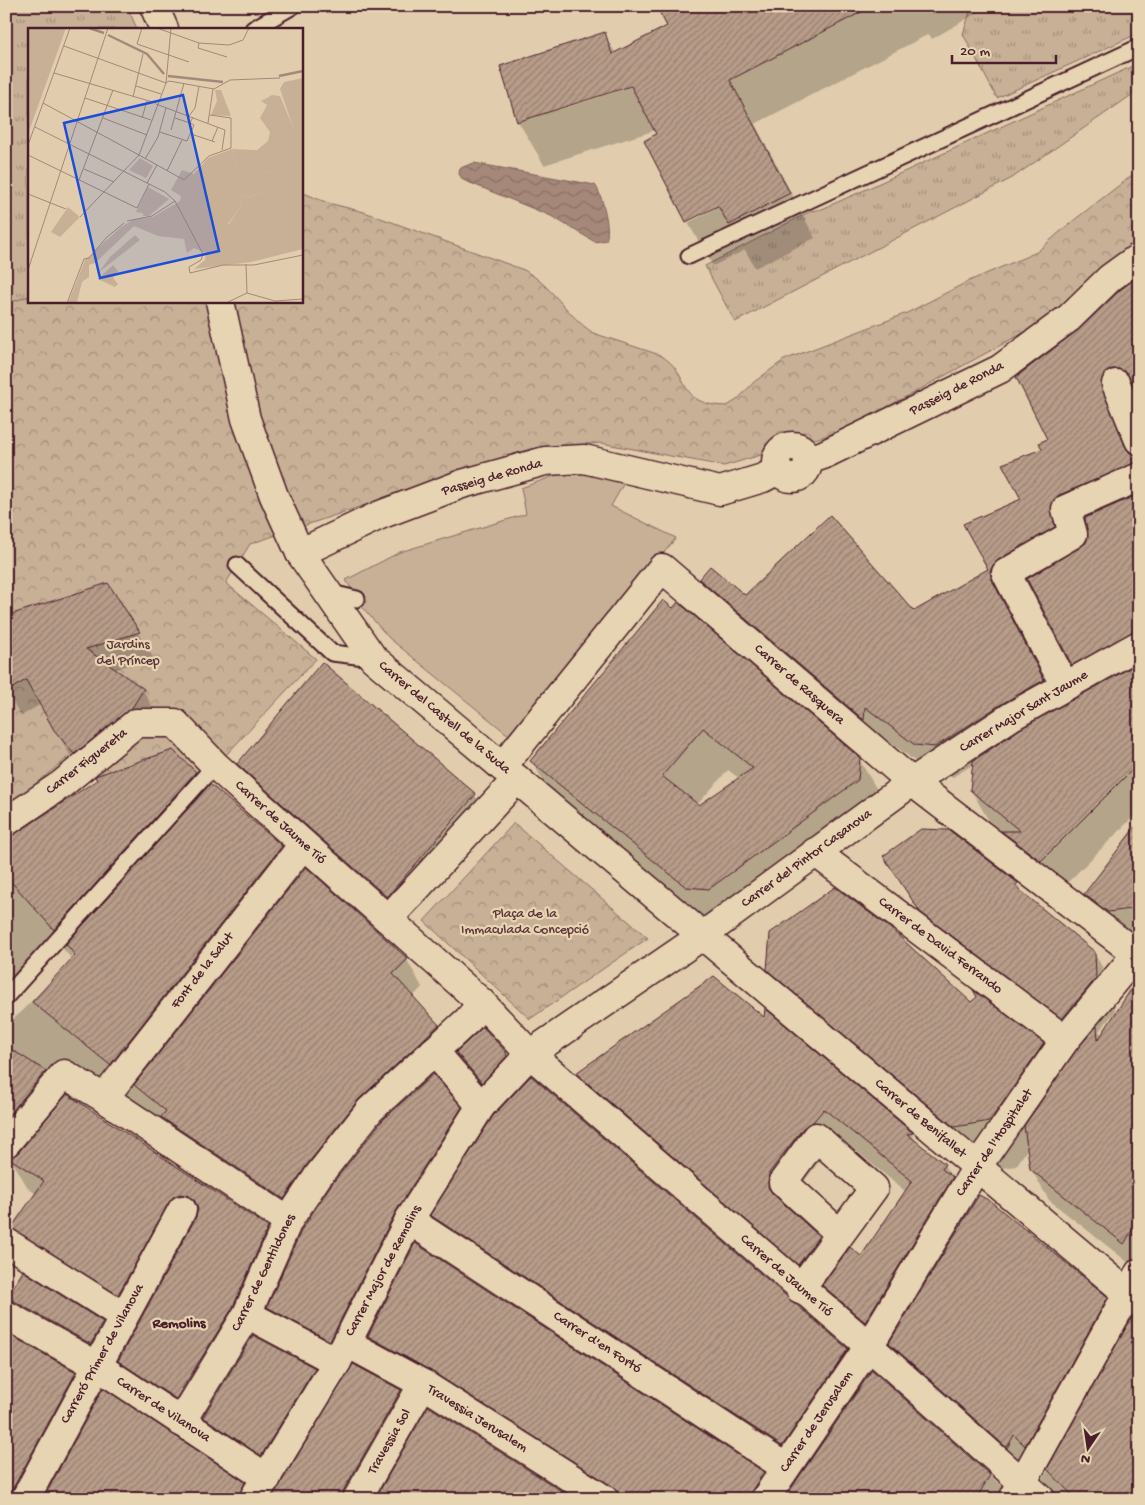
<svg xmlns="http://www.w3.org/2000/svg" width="1145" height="1505" viewBox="0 0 1145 1505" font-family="'Gochi Hand',sans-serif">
<defs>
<pattern id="grass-tufts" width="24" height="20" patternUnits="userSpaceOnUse" patternTransform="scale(1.25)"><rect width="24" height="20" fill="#c8b097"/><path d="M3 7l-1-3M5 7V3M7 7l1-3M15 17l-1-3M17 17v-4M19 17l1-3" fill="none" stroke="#a48f7b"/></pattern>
<pattern id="forest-crowns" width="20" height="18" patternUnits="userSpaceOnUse" patternTransform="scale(1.25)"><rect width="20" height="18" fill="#c8b097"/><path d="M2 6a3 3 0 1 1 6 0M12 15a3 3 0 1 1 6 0" fill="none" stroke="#a48f7b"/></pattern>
<pattern id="water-waves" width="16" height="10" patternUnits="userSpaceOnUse" patternTransform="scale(1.25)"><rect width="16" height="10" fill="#a58879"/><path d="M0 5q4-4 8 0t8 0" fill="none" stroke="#886f63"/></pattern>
<pattern id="building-hatch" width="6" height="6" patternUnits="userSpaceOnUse" patternTransform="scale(1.25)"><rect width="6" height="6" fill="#b79c89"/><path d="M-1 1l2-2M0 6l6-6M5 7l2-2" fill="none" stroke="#977f70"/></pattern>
</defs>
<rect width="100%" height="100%" fill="#e1cdad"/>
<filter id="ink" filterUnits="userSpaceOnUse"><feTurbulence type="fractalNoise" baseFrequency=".02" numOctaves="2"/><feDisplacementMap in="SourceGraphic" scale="10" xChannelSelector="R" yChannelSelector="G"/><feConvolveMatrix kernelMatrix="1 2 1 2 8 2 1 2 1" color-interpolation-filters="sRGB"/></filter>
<g filter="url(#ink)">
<!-- grass -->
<g fill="url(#grass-tufts)" stroke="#896861">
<path d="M6,6H127L137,29H29V296L6,304Z"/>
<path d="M977,6H1139V33L997,98L963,34L971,9Z"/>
<path d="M1139,63V87L1136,92L1012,178L735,322L705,266L811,211L822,209L858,193Z"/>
</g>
<!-- forest -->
<g fill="url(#forest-crowns)" stroke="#896861">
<path d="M1139,170V246L1045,321L845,430L724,466L601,443L530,449L250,544L226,583L316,659L165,820L66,759L6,808V304L29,296V301H301V192L328,203L364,212L524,270C552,285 566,315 593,333L660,355C693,374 674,405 727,406L737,400L754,382L784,360L907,313L969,281L1037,252L1069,224Z"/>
<path d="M514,823L648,938L530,1019L424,921Z"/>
</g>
<!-- garden -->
<path fill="#c8b097" stroke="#896861" d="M570,470L624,483L611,506L676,538L511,737L389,638L363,608L346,580L400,552L526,514L521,488Z"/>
<!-- water -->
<path fill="url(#water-waves)" stroke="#815e5a" d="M474,163L595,185C602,194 611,229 606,240L595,242L551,216L463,180L459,174L460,168Z"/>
<!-- shadow -->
<g fill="#0003" fill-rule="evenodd">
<path d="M657,6H989L932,39L929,34L755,124L815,238L755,268L745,250L713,266L688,223L724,204L656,130L544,165L518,121L604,34L616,54L668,27ZM631,85V87L559,110L558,108Z"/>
<path d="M1139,278V400L1137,399L1118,421L1132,455L1139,456V811L1059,891L1020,861L1004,833L989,821L971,790L974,764L953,777L933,775L882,736L881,749L718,609L700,579L745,597L914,612L990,570L1049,440L1081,330ZM1087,521L1090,536L1082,548L1071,555L1067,537L1077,525ZM1030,583L1089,692L1060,709L1009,612L1007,603L1010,595Z"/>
<path d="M107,584L153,657L113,670L143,690L157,715L89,777L70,755L41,704L21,716L6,691Z"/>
<path d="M663,602L859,759L884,802L882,823L733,930L711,929L556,803L532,761ZM728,770L740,779L699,807L697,805Z"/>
<path d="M238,764L475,795L486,814L398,915L249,782Z"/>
<path d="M195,772L206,791L210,786L281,847L299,877L407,960L422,987L412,998L438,1026L454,1053L431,1074L461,1108L479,1140L500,1111L473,1080L457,1053H505L522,1081V1087L847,1350L866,1381L872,1371L1002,1486L1009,1499H786L801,1476L449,1246L433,1217L416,1244L763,1473L778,1499H602L388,1369L369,1336L354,1366L401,1391L420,1424L572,1499H272L281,1487L223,1449L203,1415L194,1429L137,1391L120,1363L112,1379L28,1335L7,1299L23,1273L102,1323L122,1356L191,1228L186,1233L136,1324L30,1258L12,1228L36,1194L28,1188L14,1164L8,1174L12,1185L6,1193V1026L41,992L42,993L75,957L73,955L71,958L59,944L6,983V842ZM77,1092L119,1109L129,1096L144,1122L300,1226L321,1194L373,1128L384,1120L269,1307L288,1341L349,1373L333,1401L314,1369L251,1335L285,1258L267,1228L69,1097Z"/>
<path d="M1139,824V941L1104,925L1086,895Z"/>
<path d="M948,831L1017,884L1024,895L1094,953L1114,987L1115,1012L1099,1031L1102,1036L1139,983V1271L1049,1200L1031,1169L1028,1148L1016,1166L981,1171L795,1015L769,969L971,1004L1043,1044L1061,1076L1079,1049L941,945L885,856Z"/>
<path d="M766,1011L912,1134L918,1145L944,1165L971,1210L1097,1290L1113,1318L1035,1485L907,1371L890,1342L884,1353L842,1317L824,1286L817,1295L596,1105L578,1074L765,1019ZM843,1140L906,1192L861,1258L836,1268L818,1237L786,1208V1205L821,1159L831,1154Z"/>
<path d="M75,1373L95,1406L244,1483L253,1499H6Z"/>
<path d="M1088,1400L1139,1499H1055L1043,1479Z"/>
</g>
<!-- building -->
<g fill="url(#building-hatch)" stroke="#4a1f2b" fill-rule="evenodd">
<path d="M656,6H873L730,80L790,193L729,225L718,206L686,222L644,141L656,134L631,86L517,122L500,66L605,32L612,54L667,26Z"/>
<path d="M1139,276V398L1130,378L1126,372L1119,369H1111L1104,374L1101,382L1125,446L1130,453L1139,455V462L1059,495L1051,506L1055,527L998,560L993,565L990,572L992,580L1044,680L1003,703L935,747L915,745L865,707L864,720L699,579L710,566L745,595L830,515L914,611L988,569L963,524L1021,499L1002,464L1042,449L1039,443L1047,439L1016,377L1078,330L1120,290Z"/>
<path d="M1139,494V629L1072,665L1027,579L1086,543L1088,536L1085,518Z"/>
<path d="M108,583L140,632L86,649L144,689L131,709L74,754L54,730L26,680L6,692V616Z"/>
<path d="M663,600L673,608L678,602L860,758L858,780L709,889L686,887L530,761ZM703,728L753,768L699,805L662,776Z"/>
<path d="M322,662L476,794L387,897L237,764Z"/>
<path d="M1139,663V763L1041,861L1001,831H1020L970,790L973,761L1020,729Z"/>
<path d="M173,750L196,772L54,930L6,876V840L97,780L95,777L98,775Z"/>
<path d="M210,784L282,846L110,1065L32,1002L75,955L66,944Z"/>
<path d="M1139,822V908L1108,912L1084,894Z"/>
<path d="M921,829L949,830L1018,883L1015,886L1095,952L1096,978L1062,1019L920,912L883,856Z"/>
<path d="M306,867L408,959L393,974L439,1025L358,1100L306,1166L284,1199L161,1117L166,1111L134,1085Z"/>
<path d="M835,887L890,928L971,1002L977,997L973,990L1044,1043L990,1121L954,1127L767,970L770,933Z"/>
<path d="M714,976L764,1017L765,1008L913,1133L907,1134L945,1164L942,1169L953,1177L865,1322L822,1285L850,1247L861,1256L912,1181L824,1109L813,1122L803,1128L769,1173L768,1187L772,1193L819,1236L798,1265L576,1073Z"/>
<path d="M1139,977V1219L1124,1244L1030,1169L1024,1126L1077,1049L1097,1026L1098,1040Z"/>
<path d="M483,1027L506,1052L507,1056L482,1083L456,1052Z"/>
<path d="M6,1046L46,1071L6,1118Z"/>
<path d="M433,1074L462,1107L395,1213L330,1341L267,1307L302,1229L331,1185L382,1121Z"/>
<path d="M531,1076L848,1349L782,1446L430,1215L493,1116Z"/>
<path d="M67,1094L268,1227L233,1307L176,1399L118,1361L196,1217L198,1209L195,1201L189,1196L181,1194L174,1196L169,1202L118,1295L11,1228L44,1181L9,1158L18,1153Z"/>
<path d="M979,1195L990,1201L1108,1297L1025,1446L1014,1435L1007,1448L889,1343Z"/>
<path d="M415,1243L764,1472L752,1490L750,1499H619L618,1491L612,1486L431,1371L368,1336Z"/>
<path d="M23,1271L103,1322L91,1344L14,1301L6,1299Z"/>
<path d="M1132,1317L1139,1322V1499H1076L1047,1469Z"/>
<path d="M6,1333L76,1372L11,1492L9,1499H6Z"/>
<path d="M253,1335L315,1368L261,1456L203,1417Z"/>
<path d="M353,1364L401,1390L343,1491L341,1499H271Z"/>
<path d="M872,1370L990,1475L976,1499H784Z"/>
<path d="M103,1388L245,1482L237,1499H43Z"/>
<path d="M428,1406L574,1499H375Z"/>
</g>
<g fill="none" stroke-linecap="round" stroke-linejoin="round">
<defs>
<g id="lane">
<path d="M253,29L293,6"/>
<path d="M689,256L1139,47"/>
<path d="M237,565L332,653L373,658"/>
<path d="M327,592L357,599"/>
<path d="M6,997L215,765"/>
</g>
<g id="street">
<path d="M154,6L164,29"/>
<path d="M220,301L246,419L274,496L300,553L373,658L1139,1303"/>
<path d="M1116,384L1139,440"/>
<circle cx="792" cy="462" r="16"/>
<path d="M808,460L823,455L1000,369L1069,318L1110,278L1139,257"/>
<path d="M300,553L380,515L462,484L545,461L584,459L720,491L763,478L778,470"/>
<path d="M1065,686L1006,573L1073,534L1066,509L1139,477"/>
<path d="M502,767L662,568L912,782L1139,956"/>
<path d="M6,822L62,784L136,723H175L215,765L482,1003L530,1054L702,936L912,782L1012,716L1139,645"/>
<path d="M815,852L1065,1040"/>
<path d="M388,919L517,779"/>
<path d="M434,1051L481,1106"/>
<path d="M104,1098L303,845"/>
<path d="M6,1143L64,1074L104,1098L288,1221"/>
<path d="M409,1220L785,1467"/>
<path d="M6,1242L123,1316"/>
<path d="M800,1289L874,1188L816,1137L783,1182L840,1234"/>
<path d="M247,1314L337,1362"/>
<path d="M6,1315L96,1365L267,1478"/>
<path d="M347,1343L423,1384L604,1499"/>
<path d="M181,1422L247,1314L288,1221L318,1176L370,1110L468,1020L482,1003"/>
<path d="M25,1499L182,1210"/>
<path d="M253,1499L337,1362L409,1220L481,1106L530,1054L869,1346L1041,1499"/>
<path d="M357,1499L423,1384"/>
<path d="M765,1499L869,1346L977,1167L1065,1040L1139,951"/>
</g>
<path id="secondary" d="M1013,1499L1139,1273"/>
</defs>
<!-- lane casing -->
<use href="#lane" stroke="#4a1f2b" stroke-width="19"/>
<!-- street casing -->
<use href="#street" stroke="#4a1f2b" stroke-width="31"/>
<!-- secondary casing -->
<use href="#secondary" stroke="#4a1f2b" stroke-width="31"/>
<!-- lane -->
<use href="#lane" stroke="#e7d4b2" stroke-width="15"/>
<!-- street -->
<use href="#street" stroke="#e7d4b2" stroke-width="28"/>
<!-- secondary -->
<use href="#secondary" stroke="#e7d4b2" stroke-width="28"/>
</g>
</g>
<g text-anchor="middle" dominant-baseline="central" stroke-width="4.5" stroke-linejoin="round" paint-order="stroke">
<!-- street labels -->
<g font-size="14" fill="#4a1f2b" stroke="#e7d4b2">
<text transform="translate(957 389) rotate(-27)">Passeig de Ronda</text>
<text transform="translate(492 478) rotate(-16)">Passeig de Ronda</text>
<text transform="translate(799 685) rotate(41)">Carrer de Rasquera</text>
<text transform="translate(1024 712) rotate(-31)">Carrer Major Sant Jaume</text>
<text transform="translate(444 718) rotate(40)">Carrer del Castell de la Suda</text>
<text transform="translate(87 762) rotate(-38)">Carrer Figuereta</text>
<text transform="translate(280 823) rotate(42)">Carrer de Jaume Tió</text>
<text transform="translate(807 859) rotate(-36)">Carrer del Pintor Casanova</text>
<text transform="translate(940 946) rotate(37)">Carrer de David Ferrando</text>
<text transform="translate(203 971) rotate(-52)">Font de la Salut</text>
<text transform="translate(920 1119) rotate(40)">Carrer de Benifallet</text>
<text transform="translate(995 1143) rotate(-56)">Carrer de l'Hospitalet</text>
<text transform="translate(384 1271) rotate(-62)">Carrer Major de Remolins</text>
<text transform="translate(264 1273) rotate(-64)">Carrer de Gentildones</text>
<text transform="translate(786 1276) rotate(41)">Carrer de Jaume Tió</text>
<text transform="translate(597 1343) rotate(33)">Carrer d'en Fortó</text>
<text transform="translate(103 1354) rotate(-61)">Carreró Primer de Vilanova</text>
<text transform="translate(163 1410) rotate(33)">Carrer de Vilanova</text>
<text transform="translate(477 1419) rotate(32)">Travessia Jerusalem</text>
<text transform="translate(817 1422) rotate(-56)">Carrer de Jerusalem</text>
<text transform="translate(390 1442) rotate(-60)">Travessia Sol</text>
</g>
<!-- park labels -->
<g font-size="14" fill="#5d353b" stroke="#e7d4b2">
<text x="128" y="645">Jardins<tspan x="128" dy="16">del Príncep</tspan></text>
<text x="525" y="914">Plaça de la<tspan x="525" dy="16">Immaculada Concepció</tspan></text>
</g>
<!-- neighbourhood labels -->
<g font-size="15" font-weight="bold" fill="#4a1f2b" stroke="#e7d4b2">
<text x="179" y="1324">Remolins</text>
</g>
</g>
<!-- overview -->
<g transform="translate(28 28)">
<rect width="275" height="275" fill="#e1cdad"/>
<path d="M244,67L252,68L265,99L275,108V221L223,234L166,241L177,232L178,225L166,220L162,206L183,192L201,196L213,178L214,167L222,169L242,160H255L247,126L245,143L210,151L204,121L229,122L240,113L242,104L232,90L239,77L233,73ZM107,207L112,212L71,244L82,229ZM85,237L90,243L85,250L90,256L87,259L70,251Z" fill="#c8b097"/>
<path d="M0,0H38L0,106ZM275,50V108L265,99L252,61L256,54ZM187,62H193L203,88L183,87L189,73ZM204,121L210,150L245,143L246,126L252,124L260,140L255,160H242L222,169L214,167L213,178L200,196L190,199L183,192L163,206L166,220L159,225L156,211L130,208L106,198L67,235L61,237V249L54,254L49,274L40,275L57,232L93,199L105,192L125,189L152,173L153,168L143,162L154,142L166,146L180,130ZM112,130L125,138L118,150L101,142ZM40,179L52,189L32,209L23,204Z" fill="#c8b097"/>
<path d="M120,159L141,171L121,188H115V185L108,184Z" fill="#c8b097"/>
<path fill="none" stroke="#a58879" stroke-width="2.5" d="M61,0L76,5M80,7L119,26L136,46M140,48L195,54M251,48L275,43"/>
<path fill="none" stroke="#a58779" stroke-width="1" d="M114,0L109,16L161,34M129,0L171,15L201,17L215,12L221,0M171,15L170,20L199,29M36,18L138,55L141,53L186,61L202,52L252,50M26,45L128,75M108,58L133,66M105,69L115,26M57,70L123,92M15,75L111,127L138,55L143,0M128,76L197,102L194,122M161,88L167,80L171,58M75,90L119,107M114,90L119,73M147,90L162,95M180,95L185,61M7,99L137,164L147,173L175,226L173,232L161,239L162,245L195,237H226L275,227M143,102L156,55M132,104L159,113L166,97L162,95L165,89M163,106L187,114M184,113L190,99M0,117L42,0M0,127L109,180L121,156M117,131L130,109L138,80M56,141L86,154M139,143L154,112M51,152L85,62M119,155L129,137M0,166L38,181M52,189L111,127L156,152L181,128L203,120V90L182,87M99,193L124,188L147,173M218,236L219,265M0,242L80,0M219,265L247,273L275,271M39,275L56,231L61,230L79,209L96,195M198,275L219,265"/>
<path fill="#1d4ed8" fill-opacity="0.15" stroke="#1d4ed8" stroke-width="2.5" d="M155,67L191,223L72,250L36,95Z"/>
<rect width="275" height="275" fill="none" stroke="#4a1f2b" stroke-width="2.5"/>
</g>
<!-- margin -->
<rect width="1145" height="1505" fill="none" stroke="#e7d4b2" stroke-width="25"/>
<rect x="12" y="12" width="1120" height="1480" fill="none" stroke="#4a1f2b" stroke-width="2" filter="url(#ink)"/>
<!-- north arrow -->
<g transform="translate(1088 1448) rotate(193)" stroke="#e7d4b2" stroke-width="4" paint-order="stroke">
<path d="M0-4L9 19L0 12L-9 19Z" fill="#4a1f2b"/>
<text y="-8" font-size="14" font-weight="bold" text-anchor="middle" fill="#4a1f2b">N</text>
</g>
<!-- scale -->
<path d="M952 55v8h104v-8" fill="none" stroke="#4a1f2b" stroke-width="2.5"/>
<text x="960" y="55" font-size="15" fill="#4a1f2b" stroke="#e7d4b2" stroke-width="4" paint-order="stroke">20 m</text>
</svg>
